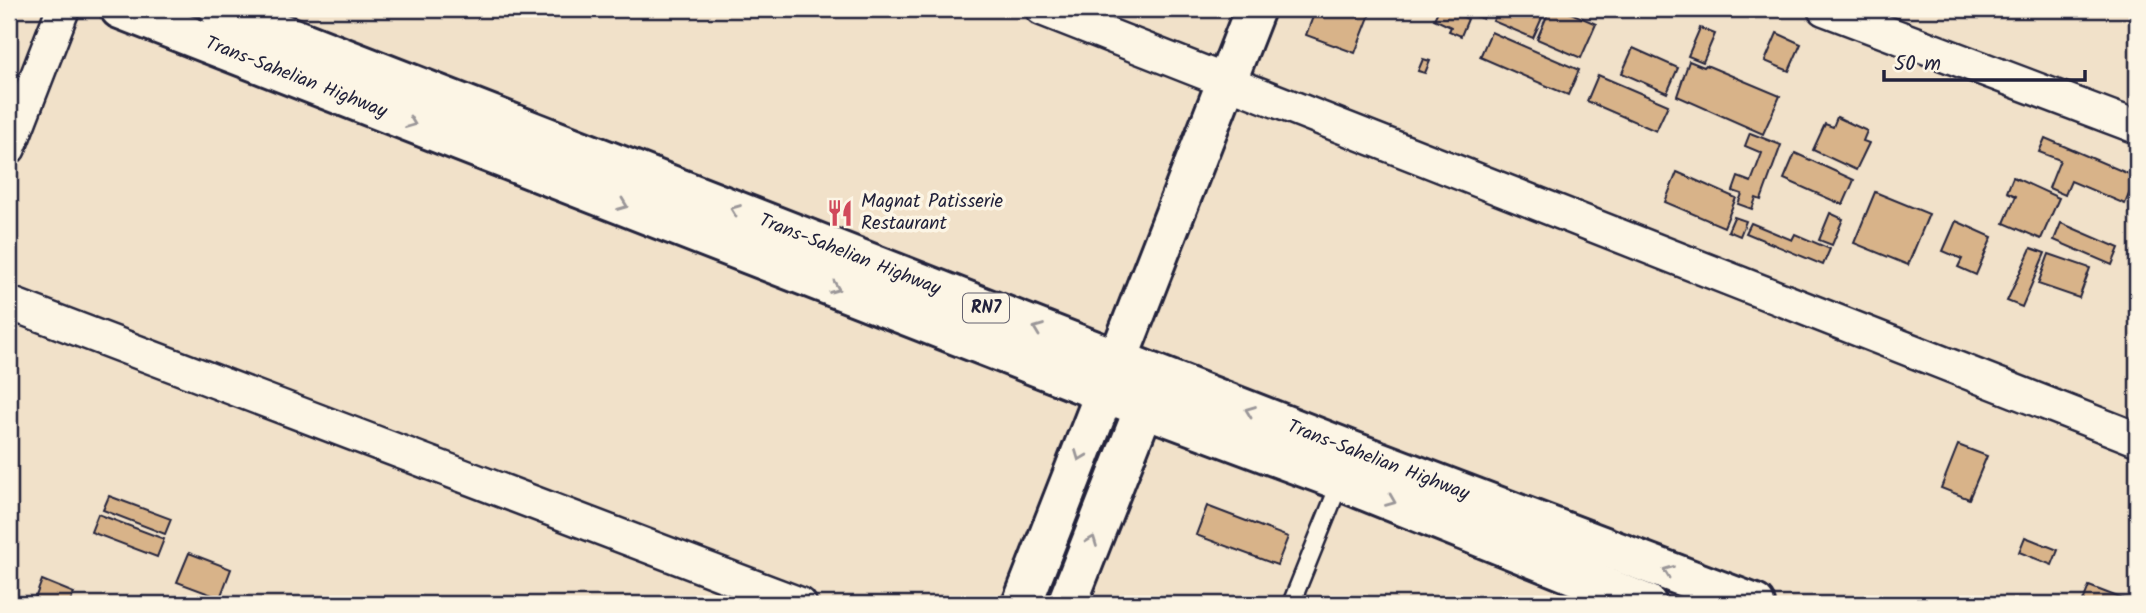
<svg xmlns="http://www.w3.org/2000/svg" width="2146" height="613" viewBox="0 0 2146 613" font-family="Kalam,sans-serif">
<rect width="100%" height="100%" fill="#f1e1c9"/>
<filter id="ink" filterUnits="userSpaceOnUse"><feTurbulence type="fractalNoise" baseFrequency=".0143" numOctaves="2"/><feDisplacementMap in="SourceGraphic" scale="14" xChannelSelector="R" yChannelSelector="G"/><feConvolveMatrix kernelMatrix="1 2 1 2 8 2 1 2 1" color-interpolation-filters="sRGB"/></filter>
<g filter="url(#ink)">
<!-- building -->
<g fill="#d8b389" stroke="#22223b" stroke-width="2">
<path d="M1316,9H1372L1355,53L1306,35Z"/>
<path d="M1439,9H1445L1468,19L1461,36L1449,31L1451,27L1434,19Z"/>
<path d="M1459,9H1487L1483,19Z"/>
<path d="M1498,9H1546L1533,38L1493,21Z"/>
<path d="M1550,9H1562L1596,24L1581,58L1537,39Z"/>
<path d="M1700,28L1715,34L1703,62L1688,56Z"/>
<path d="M1491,32L1579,70L1568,95L1480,57Z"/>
<path d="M1777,33L1801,44L1789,71L1765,61Z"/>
<path d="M1633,48L1678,68L1667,93L1622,73Z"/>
<path d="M1423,59L1430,61L1425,73L1418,71Z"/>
<path d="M1689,61L1704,67L1706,65L1780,96L1763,134L1677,96Z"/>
<path d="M1598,75L1668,105L1656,131L1587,101Z"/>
<path d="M1837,117L1867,131L1863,141L1869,143L1856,170L1813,150L1825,124L1833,127Z"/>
<path d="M1750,133L1781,145L1761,200L1756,198L1752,209L1738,204L1742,194L1733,191L1738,177L1751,182L1762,153L1745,146Z"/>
<path d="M2045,138L2136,177L2125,204L2071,181L2065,195L2049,188L2060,160L2039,152Z"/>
<path d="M1795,153L1854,180L1843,205L1784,179Z"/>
<path d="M1677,172L1736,198L1724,227L1665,202Z"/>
<path d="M2013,177L2059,198L2041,239L2004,223L2016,196L2007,192Z"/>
<path d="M1875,192L1929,214L1908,265L1854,243Z"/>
<path d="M1830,213L1843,219L1832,245L1819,240Z"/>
<path d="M1734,217L1746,221L1740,236L1728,231Z"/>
<path d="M1956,221L1992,237L1976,275L1958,267L1962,259L1943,251Z"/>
<path d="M1751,223L1792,240L1795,234L1830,249L1823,265L1746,233Z"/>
<path d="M2061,223L2119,248L2112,265L2054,240Z"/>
<path d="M2031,248L2045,253L2022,307L2007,301Z"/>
<path d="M2049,254L2090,268L2079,298L2038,284Z"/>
<path d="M1958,445L1987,456L1969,499L1941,488Z"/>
<path d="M109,496L171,519L165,534L103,510Z"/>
<path d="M1207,506L1288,537L1277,565L1196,535Z"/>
<path d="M98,514L164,539L157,557L91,532Z"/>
<path d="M2025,537L2058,550L2052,565L2019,552Z"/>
<path d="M189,553L231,569L220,598L177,582Z"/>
<path d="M42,580L74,593L69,604H33Z"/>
<path d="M2089,586L2136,604H2082Z"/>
</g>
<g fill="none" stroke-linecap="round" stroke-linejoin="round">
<defs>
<path id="service" d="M1291,604L1341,480"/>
<g id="minor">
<path d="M1042,9L2137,439"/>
<path d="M1824,9L2137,127"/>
<path d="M9,148L63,9"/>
<path d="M9,303L800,604"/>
</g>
<g id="tertiary">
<path d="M1022,604L1255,9"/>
<path d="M1067,604L1156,378"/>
</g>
<g id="trunk">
<path id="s1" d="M120,9L1105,393L1341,481L1647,604"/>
<path id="s2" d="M219,9L1352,451L1755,604"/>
</g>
</defs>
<!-- service casing -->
<use href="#service" stroke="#22223b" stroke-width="21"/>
<!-- minor casing -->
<use href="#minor" stroke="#22223b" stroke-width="37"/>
<!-- tertiary casing -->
<use href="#tertiary" stroke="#22223b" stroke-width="44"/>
<!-- trunk casing -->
<use href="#trunk" stroke="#22223b" stroke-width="44"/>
<!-- service -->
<use href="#service" stroke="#fcf5e5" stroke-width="16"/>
<!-- minor -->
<use href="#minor" stroke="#fcf5e5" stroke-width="32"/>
<!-- tertiary -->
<use href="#tertiary" stroke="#fcf5e5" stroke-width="38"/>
<!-- trunk -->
<use href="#trunk" stroke="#fcf5e5" stroke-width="38"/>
</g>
<!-- one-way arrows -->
<defs><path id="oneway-chevron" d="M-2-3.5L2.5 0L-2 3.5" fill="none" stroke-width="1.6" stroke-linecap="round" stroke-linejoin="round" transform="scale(1.75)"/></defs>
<g stroke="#9a9698">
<use href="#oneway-chevron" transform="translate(411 123) rotate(21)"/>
<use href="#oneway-chevron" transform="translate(623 205) rotate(21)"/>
<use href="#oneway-chevron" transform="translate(735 210) rotate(-159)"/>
<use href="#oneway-chevron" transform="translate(835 288) rotate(21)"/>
<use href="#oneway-chevron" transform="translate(1038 329) rotate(-159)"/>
<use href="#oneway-chevron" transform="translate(1250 411) rotate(-159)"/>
<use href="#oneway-chevron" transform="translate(1080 456) rotate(111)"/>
<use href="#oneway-chevron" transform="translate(1391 501) rotate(22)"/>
<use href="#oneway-chevron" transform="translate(1092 541) rotate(-69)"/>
<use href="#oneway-chevron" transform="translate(1668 571) rotate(-159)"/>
</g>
</g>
<!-- icons -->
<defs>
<symbol id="restaurant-bare" viewBox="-9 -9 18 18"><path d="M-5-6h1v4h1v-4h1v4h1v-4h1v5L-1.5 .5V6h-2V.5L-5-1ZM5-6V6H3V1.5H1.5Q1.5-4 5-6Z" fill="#d1495b" stroke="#fcf5e5" stroke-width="2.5" paint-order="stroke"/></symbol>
</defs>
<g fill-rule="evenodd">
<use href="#restaurant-bare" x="821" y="194" width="38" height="38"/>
</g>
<g text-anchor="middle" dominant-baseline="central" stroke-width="7" stroke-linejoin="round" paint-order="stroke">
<!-- shield labels -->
<rect fill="#fcf5e5" stroke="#63616e" stroke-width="2" x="963" y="293.5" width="46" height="29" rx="5"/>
<g font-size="18" font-weight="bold" fill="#22223b">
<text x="986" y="308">RN7</text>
</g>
<!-- street labels -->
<g font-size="19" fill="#22223b" stroke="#fcf5e5">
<text stroke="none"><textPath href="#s1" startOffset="189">Trans-Sahelian Highway</textPath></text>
<text stroke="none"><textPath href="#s2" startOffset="677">Trans-Sahelian Highway</textPath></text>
<text stroke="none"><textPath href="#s2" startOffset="1244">Trans-Sahelian Highway</textPath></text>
</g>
<!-- poi labels -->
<g font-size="19" fill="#22223b" stroke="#fcf5e5" text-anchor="start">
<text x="861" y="202">Magnat Patisserie<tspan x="861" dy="22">Restaurant</tspan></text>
</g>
</g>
<!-- margin -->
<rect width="2146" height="613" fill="none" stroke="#fcf5e5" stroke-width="35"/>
<rect x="18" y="18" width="2111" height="578" fill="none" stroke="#22223b" stroke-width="2.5" filter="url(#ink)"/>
<!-- scale -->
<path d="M1884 70v10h201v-10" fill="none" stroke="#22223b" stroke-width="3.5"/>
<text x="1894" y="70" font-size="21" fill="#22223b" stroke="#fcf5e5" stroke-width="5" paint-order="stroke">50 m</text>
</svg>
